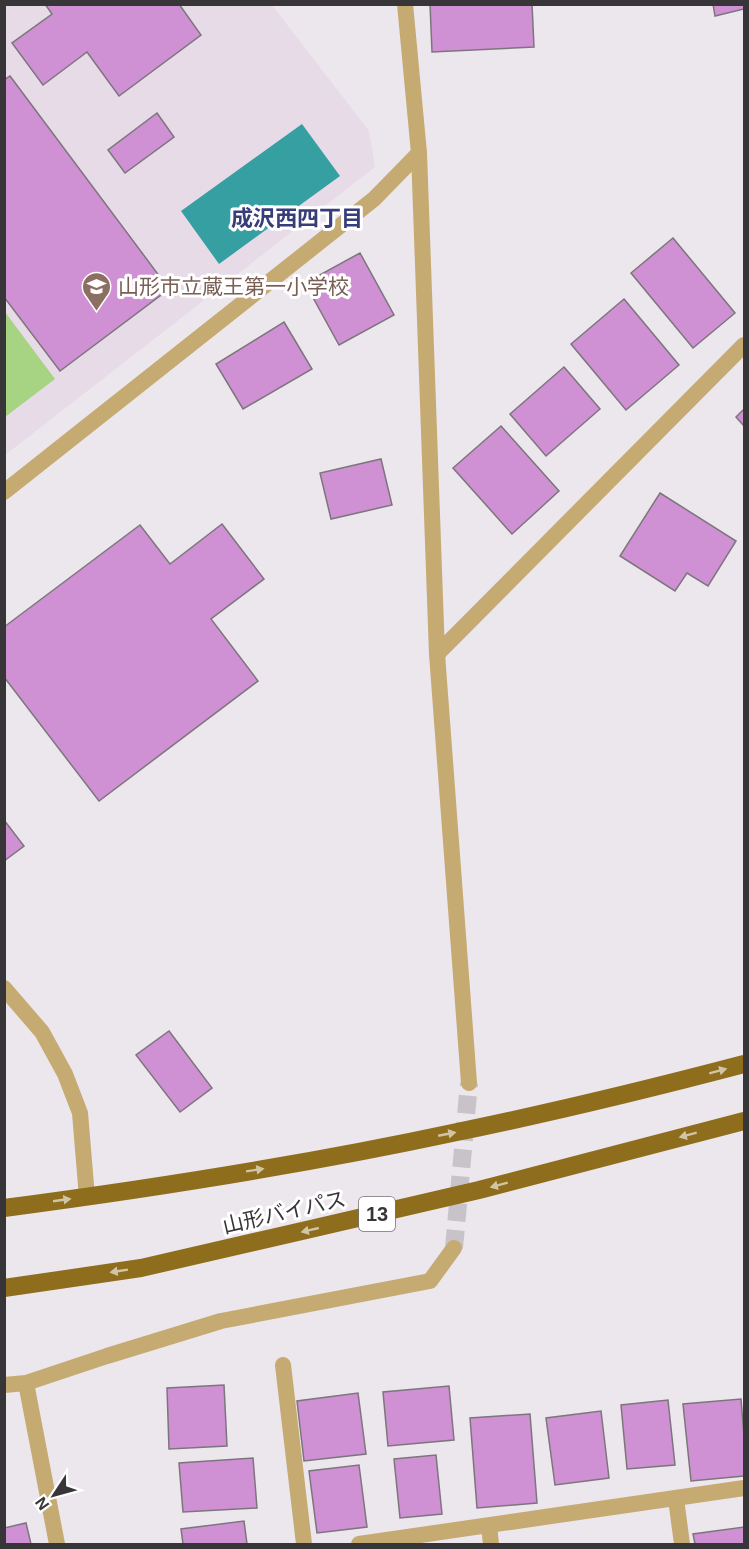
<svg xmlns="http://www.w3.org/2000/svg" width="749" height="1549" viewBox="0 0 749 1549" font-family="Arial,'Noto Sans JP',sans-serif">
<rect width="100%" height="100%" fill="#ece6ed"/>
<!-- built -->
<path fill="#e7dbe8" d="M5,5H272L369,131L375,167L5,455Z"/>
<!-- green -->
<path fill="#a6d483" d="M5,312L55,379L5,417L4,312Z"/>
<!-- water -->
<path fill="#359fa1" d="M302,124L340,176L219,264L181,211Z"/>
<!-- building -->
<g fill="#cf90d4" stroke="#7c767c" stroke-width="1.5">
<path d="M45,4H179L201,35L119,96L87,52L43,85L12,43L52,14Z"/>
<path d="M430,4H532L534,47L432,52Z"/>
<path d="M713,4H744V9L715,16Z"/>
<path d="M10,76L169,289L60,371L4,297V80Z"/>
<path d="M157,113L174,137L125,173L108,150Z"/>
<path d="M673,238L735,313L693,348L631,273Z"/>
<path d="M360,253L394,315L339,345L305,283Z"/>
<path d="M624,299L679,365L626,410L571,344Z"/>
<path d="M284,322L312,369L243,409L216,364Z"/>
<path d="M564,367L600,409L546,456L510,414Z"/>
<path d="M744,409V426L736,417Z"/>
<path d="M501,426L559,491L512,534L453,468Z"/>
<path d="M381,459L392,505L331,519L320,473Z"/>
<path d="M660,493L736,541L708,586L687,573L675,591L620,556Z"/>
<path d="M222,524L264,579L211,619L258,681L99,801L4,677V627L140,525L170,564Z"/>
<path d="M4,820L24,846L4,861Z"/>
<path d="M169,1031L212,1088L180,1112L136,1055Z"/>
<path d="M224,1385L227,1446L169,1449L167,1388Z"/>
<path d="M449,1386L454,1440L388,1446L383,1392Z"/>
<path d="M358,1393L366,1454L304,1461L297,1401Z"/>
<path d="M741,1399L744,1436V1476L691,1481L683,1404Z"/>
<path d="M668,1400L675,1465L627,1469L621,1405Z"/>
<path d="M601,1411L609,1478L555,1485L546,1418Z"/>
<path d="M530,1414L537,1503L477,1508L470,1418Z"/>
<path d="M436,1455L442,1514L400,1518L394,1459Z"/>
<path d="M253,1458L257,1508L183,1512L179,1463Z"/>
<path d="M359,1465L367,1527L317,1533L309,1471Z"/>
<path d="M244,1521L247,1544H183L181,1529Z"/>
<path d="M26,1523L31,1544H4V1528Z"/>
<path d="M744,1527V1544H695L693,1534Z"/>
</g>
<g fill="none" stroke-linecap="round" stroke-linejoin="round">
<!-- minor-tunnel -->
<path stroke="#c8c3c9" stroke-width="18" stroke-dasharray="18 9" stroke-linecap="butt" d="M454,1248L469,1083"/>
<!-- service -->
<g stroke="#c5aa72" stroke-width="16">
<path d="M405,4L419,153L437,654L469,1083"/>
<path d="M4,492L374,199L419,153"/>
<path d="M437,654L744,345"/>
<path d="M4,988L42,1032L65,1074L80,1113L87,1197"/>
<path d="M283,1365L304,1544"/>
<path d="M26,1383L57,1544"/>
<path d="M4,1385L26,1383L107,1356L221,1321L430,1281L454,1248"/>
<path d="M676,1499L682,1544"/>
<path d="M489,1526L491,1544"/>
<path d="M359,1544L744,1488"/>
</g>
<!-- trunk -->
<g stroke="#8e6e1d" stroke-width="18">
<path d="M4,1208C156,1188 308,1164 457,1132C554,1112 649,1089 744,1064"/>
<path d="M4,1288L141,1268L289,1234L479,1190L744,1121"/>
</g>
</g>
<!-- one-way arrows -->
<defs><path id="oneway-solid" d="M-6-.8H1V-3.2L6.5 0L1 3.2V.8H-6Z" transform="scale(1.5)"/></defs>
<g fill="#d2c5a5">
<use href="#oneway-solid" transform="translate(718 1071) rotate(-15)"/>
<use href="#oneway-solid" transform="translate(447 1134) rotate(-11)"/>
<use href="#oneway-solid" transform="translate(688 1135) rotate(165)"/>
<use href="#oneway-solid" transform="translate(255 1170) rotate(-9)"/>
<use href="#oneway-solid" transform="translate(499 1185) rotate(165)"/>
<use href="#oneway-solid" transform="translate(62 1200) rotate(-8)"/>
<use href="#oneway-solid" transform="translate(310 1230) rotate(167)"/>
<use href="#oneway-solid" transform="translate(119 1271) rotate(171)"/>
</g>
<!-- icons -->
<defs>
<symbol id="school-pin" viewBox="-11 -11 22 30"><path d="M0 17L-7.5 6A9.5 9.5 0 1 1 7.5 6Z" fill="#8d6e63" stroke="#fff"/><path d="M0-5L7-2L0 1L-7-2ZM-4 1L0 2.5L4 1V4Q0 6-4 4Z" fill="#fff"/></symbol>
</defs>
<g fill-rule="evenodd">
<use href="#school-pin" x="80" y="270" width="33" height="45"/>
</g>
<g text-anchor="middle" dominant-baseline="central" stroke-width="6" stroke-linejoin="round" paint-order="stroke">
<!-- shield labels -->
<rect fill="#fff" stroke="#747274" stroke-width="1.5" x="359" y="1197" width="36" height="34" rx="4.5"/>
<g font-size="20" font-weight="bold" fill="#383538">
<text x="377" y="1214">13</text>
</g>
<!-- education labels -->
<g font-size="21" fill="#785e54" stroke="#fff" text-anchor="start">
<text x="118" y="286">山形市立蔵王第一小学校</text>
</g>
<!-- street labels -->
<g font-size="21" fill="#383538" stroke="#fff">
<text transform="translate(284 1212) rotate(-13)">山形バイパス</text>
</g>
<!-- neighbourhood labels -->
<g font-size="22" font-weight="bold" fill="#373d79" stroke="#fff">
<text x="297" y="218">成沢西四丁目</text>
</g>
</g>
<!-- border -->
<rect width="749" height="1549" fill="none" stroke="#383538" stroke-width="12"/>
<!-- north arrow -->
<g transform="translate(54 1495) rotate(234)" stroke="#ffffff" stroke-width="4.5" paint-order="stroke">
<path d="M0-4.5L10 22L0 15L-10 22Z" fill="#383538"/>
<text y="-9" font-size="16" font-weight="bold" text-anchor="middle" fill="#383538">N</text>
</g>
</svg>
